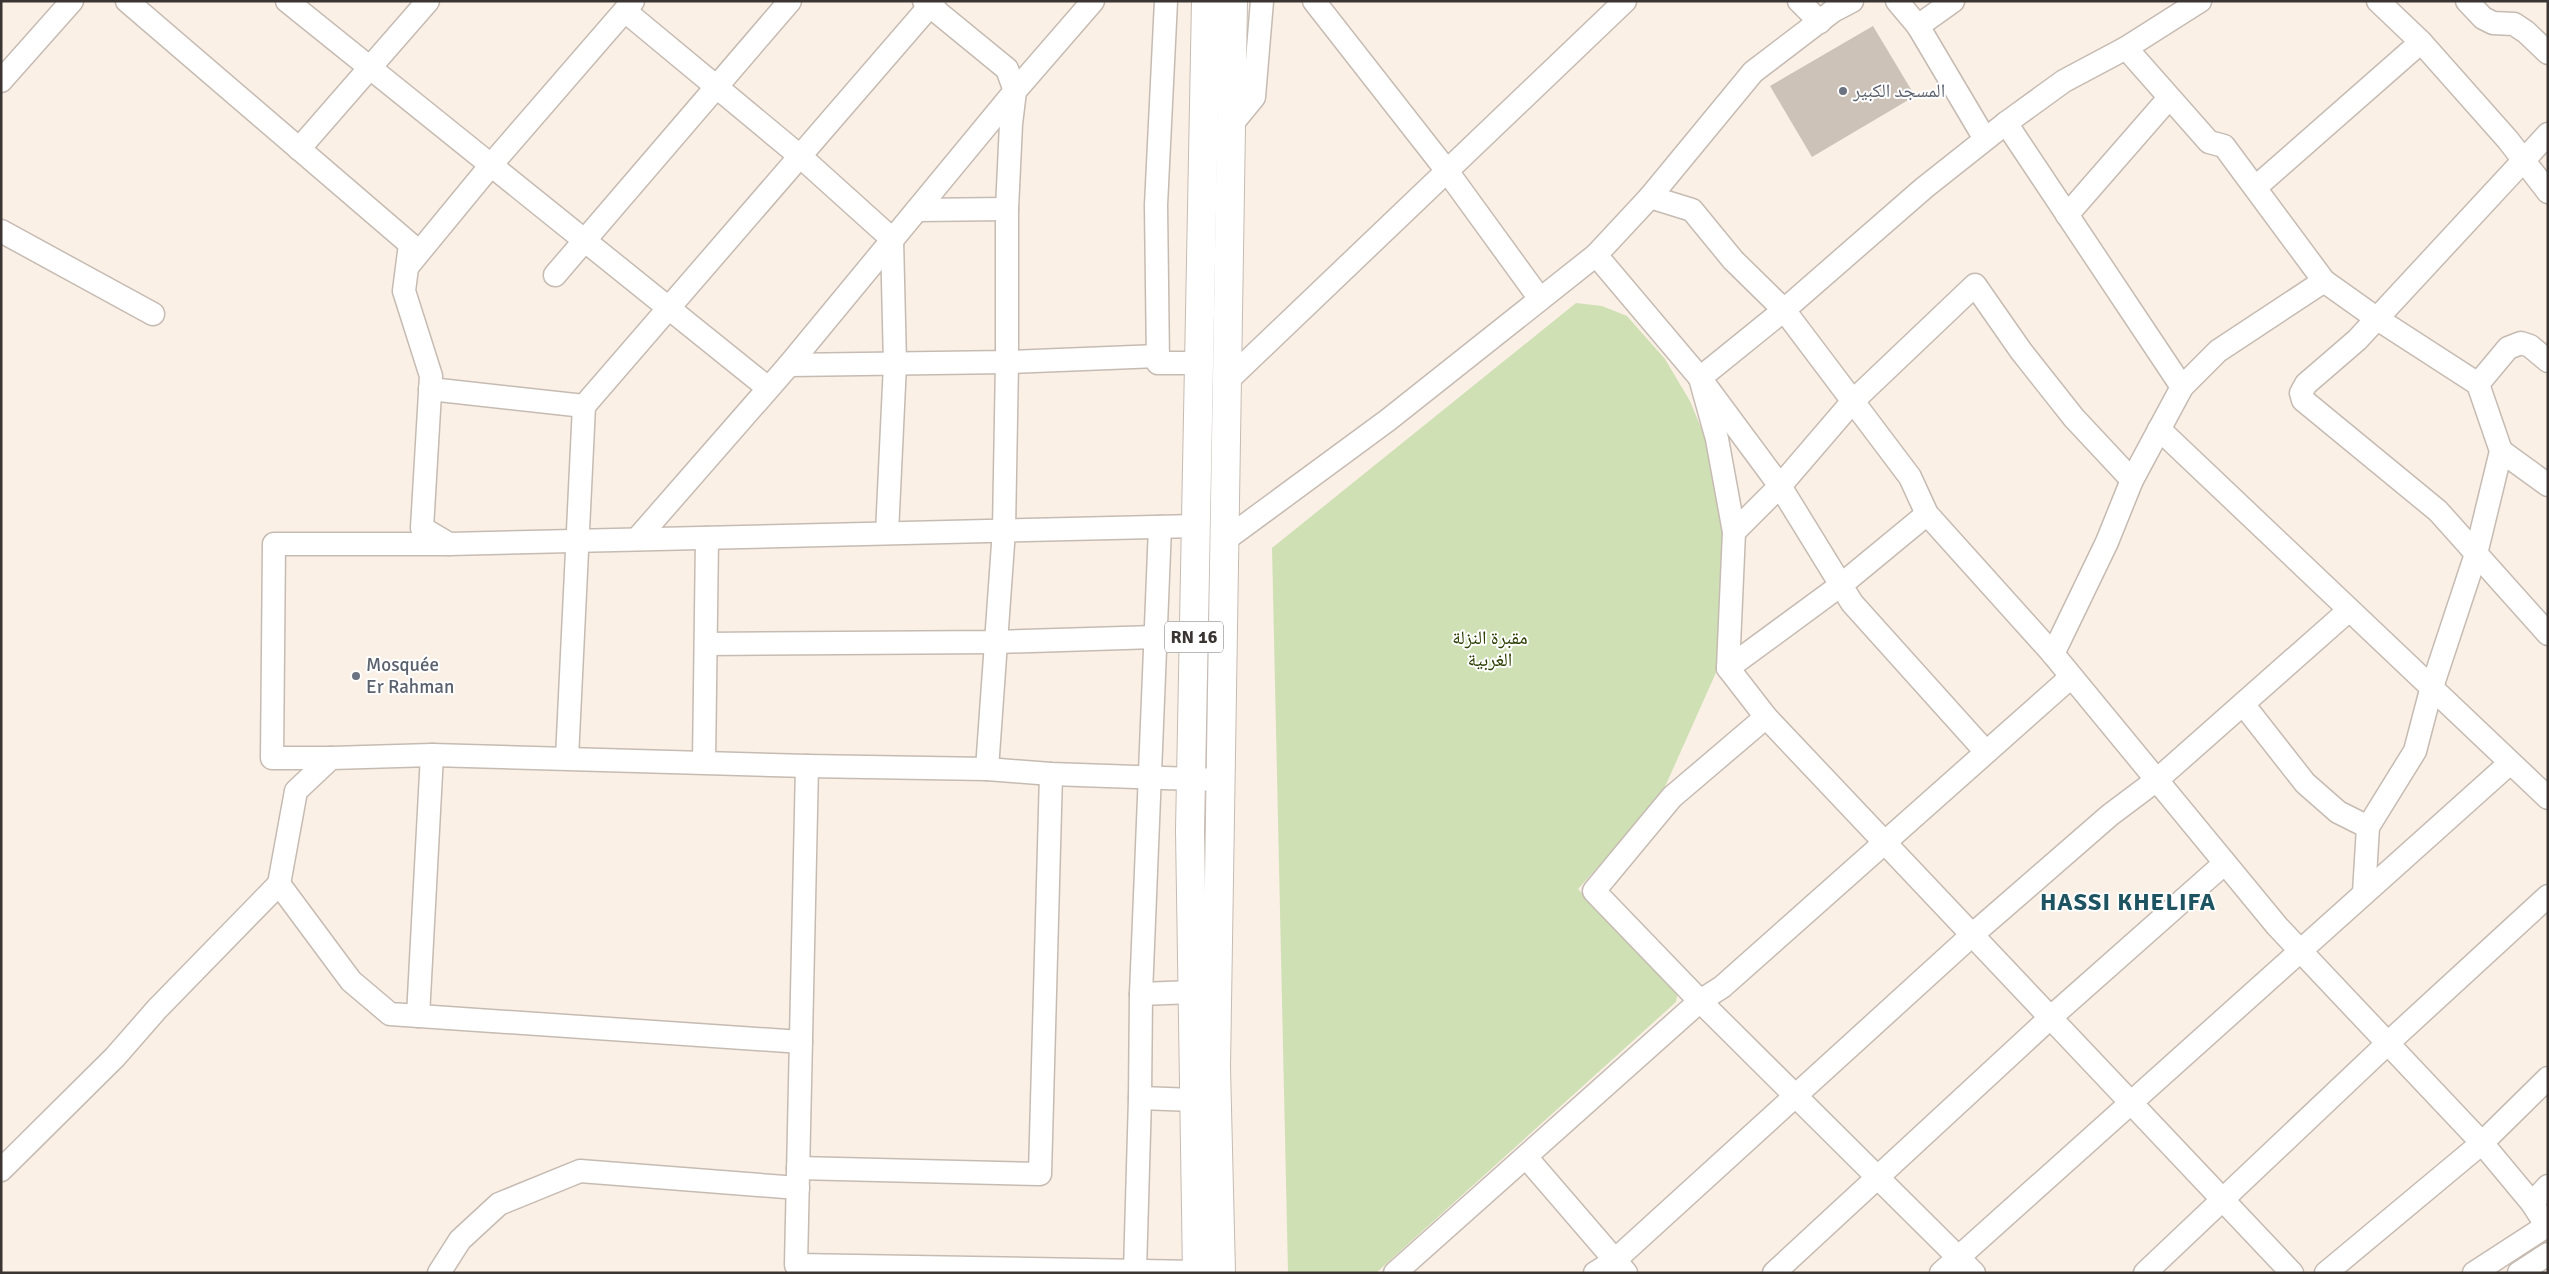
<svg xmlns="http://www.w3.org/2000/svg" width="2549" height="1274" viewBox="0 0 2549 1274" font-family="Signika,'Noto Naskh Arabic',sans-serif">
<rect width="100%" height="100%" fill="#fbf0e6"/>
<!-- green -->
<path fill="#cee0b4" d="M1576,303L1602,306L1627,316L1665,359L1690,401L1711,452L1724,524L1727,648L1660,798L1578,889L1678,992L1676,1002L1376,1273H1288L1272,548Z"/>
<!-- building -->
<path fill="#ccc2b8" d="M1873,26L1915,96L1812,157L1770,86Z"/>
<g fill="none" stroke-linecap="round" stroke-linejoin="round">
<defs>
<g id="minor">
<path d="M127,1L410,244L404,291L431,376L422,528L449,544L1196,526"/>
<path d="M287,1L768,388"/>
<path d="M924,1L1007,69L1015,91L1011,124L1007,209V362L1004,530L987,769"/>
<path d="M1166,1L1156,205L1158,363H1200"/>
<path d="M1314,1L1447,171L1540,299"/>
<path d="M1799,1L1820,22"/>
<path d="M1897,1L1918,26L1985,139"/>
<path d="M2200,1L2126,48L2064,81L2006,123L1924,188L1784,310L1700,378L1717,439L1734,532L1728,668L1766,717L2292,1273"/>
<path d="M2378,1L2421,42L2508,140L2548,192"/>
<path d="M2467,1L2483,18L2493,23L2514,24L2526,32L2548,53"/>
<path d="M625,11L801,157L892,239L895,364L887,533"/>
<path d="M1918,26L1953,1"/>
<path d="M2126,48L2209,142L2224,146L2324,281L2376,318L2478,384L2501,451L2476,554L2431,690L2415,751L2368,827L2364,893"/>
<path d="M1,81L72,1"/>
<path d="M2006,123L2182,387"/>
<path d="M1231,125L1254,97L1262,1"/>
<path d="M2548,134L2357,340L2306,384L2301,393L2303,400L2438,511L2548,634"/>
<path d="M299,149L428,1"/>
<path d="M2256,187L2421,42"/>
<path d="M1650,197L1692,210L1733,260L1784,310L1910,477L1927,514L2053,654L2277,926L2482,1143L2532,1203L2548,1228"/>
<path d="M917,210L1007,209"/>
<path d="M2067,215L2169,98"/>
<path d="M1,231L153,314"/>
<path d="M1596,255L1700,378L1780,486L1852,603L1986,752"/>
<path d="M408,266L491,165L633,1"/>
<path d="M555,275L790,1"/>
<path d="M789,365L1007,362L1158,356"/>
<path d="M1227,381L1625,1"/>
<path d="M2478,384L2508,348L2521,343L2530,346L2548,361"/>
<path d="M430,389L584,406"/>
<path d="M2159,429L2548,798"/>
<path d="M2501,451L2548,485"/>
<path d="M1734,532L1780,486L1853,401L1975,285L2021,351L2074,418L2132,480"/>
<path d="M637,539L789,365L1015,91L1093,1"/>
<path d="M1225,540L1388,420L1596,255L1650,197L1753,72L1833,11L1852,1"/>
<path d="M706,644L996,642L1155,637"/>
<path d="M2053,654L2107,542L2132,480L2182,387L2218,351L2324,281"/>
<path d="M1728,668L1841,585L1927,514"/>
<path d="M2243,704L2305,783L2338,812L2368,827"/>
<path d="M1766,717L1672,797L1594,891L1700,1001L1974,1273"/>
<path d="M331,758H272L274,544H448"/>
<path d="M567,758L584,406L934,1"/>
<path d="M704,762L707,538"/>
<path d="M807,766L796,1265L1197,1272"/>
<path d="M279,884L351,981L390,1014L801,1042"/>
<path d="M1141,994L1193,992"/>
<path d="M418,1016L432,755"/>
<path d="M1140,1098L1194,1100"/>
<path d="M1526,1157L1626,1273"/>
<path d="M798,1168L1040,1174L1051,774"/>
<path d="M1,1170L115,1057L157,1009L279,884L296,791L331,758L432,755L807,766L987,769L1051,774L1221,780"/>
<path d="M2532,1203L2548,1186"/>
<path d="M1135,1271L1140,1098L1141,994L1160,527"/>
<path d="M439,1273L460,1240L499,1204L580,1171L798,1188"/>
<path d="M1395,1273L1700,1001L1722,987L2071,677"/>
<path d="M1595,1273L1614,1261L1972,935L2110,815L2158,779L2348,611"/>
<path d="M1774,1273L2050,1018L2225,863"/>
<path d="M1941,1273L2510,763"/>
<path d="M2145,1273L2388,1043L2548,896"/>
<path d="M2326,1273L2482,1143L2548,1078"/>
<path d="M2474,1273L2548,1225"/>
<path d="M2519,1273L2548,1254"/>
</g>
<g id="major">
<path d="M1197,1273L1190,831L1206,1"/>
<path d="M1221,1273L1216,1067L1233,1"/>
</g>
</defs>
<!-- minor casing -->
<use href="#minor" stroke="#c6bbb2" stroke-width="25"/>
<!-- major casing -->
<use href="#major" stroke="#c6bbb2" stroke-width="30"/>
<!-- minor -->
<use href="#minor" stroke="#fff" stroke-width="22"/>
<!-- major -->
<use href="#major" stroke="#fff" stroke-width="28"/>
</g>
<!-- markers -->
<g fill="#6b7280" stroke="#fff" stroke-width="2">
<circle cx="1843" cy="91" r="5"/>
<circle cx="356" cy="676" r="5"/>
</g>
<g text-anchor="middle" dominant-baseline="central" stroke-width="4" stroke-linejoin="round" paint-order="stroke">
<!-- shield labels -->
<rect fill="#fff" stroke="#757270" stroke-width="1" x="1165" y="621.5" width="58" height="31" rx="4"/>
<g font-size="18" font-weight="bold" fill="#3a3532">
<text x="1194" y="637">RN 16</text>
</g>
<!-- worship labels -->
<g font-size="19" fill="#5b616d" stroke="#fff" text-anchor="start">
<text x="1853" y="91">المسجد الكبير</text>
<text x="366" y="665">Mosquée<tspan x="366" dy="22">Er Rahman</tspan></text>
</g>
<!-- park labels -->
<g font-size="19" fill="#2a3d00" stroke="#fff">
<text x="1490" y="638">مقبرة النزلة<tspan x="1490" dy="22">الغربية</tspan></text>
</g>
<!-- district labels -->
<g font-size="24" font-weight="bold" letter-spacing="1" fill="#1e5362" stroke="#fff">
<text x="2128" y="902">HASSI KHELIFA</text>
</g>
</g>
<!-- border -->
<rect width="2549" height="1274" fill="none" stroke="#3a3532" stroke-width="5"/>
</svg>
